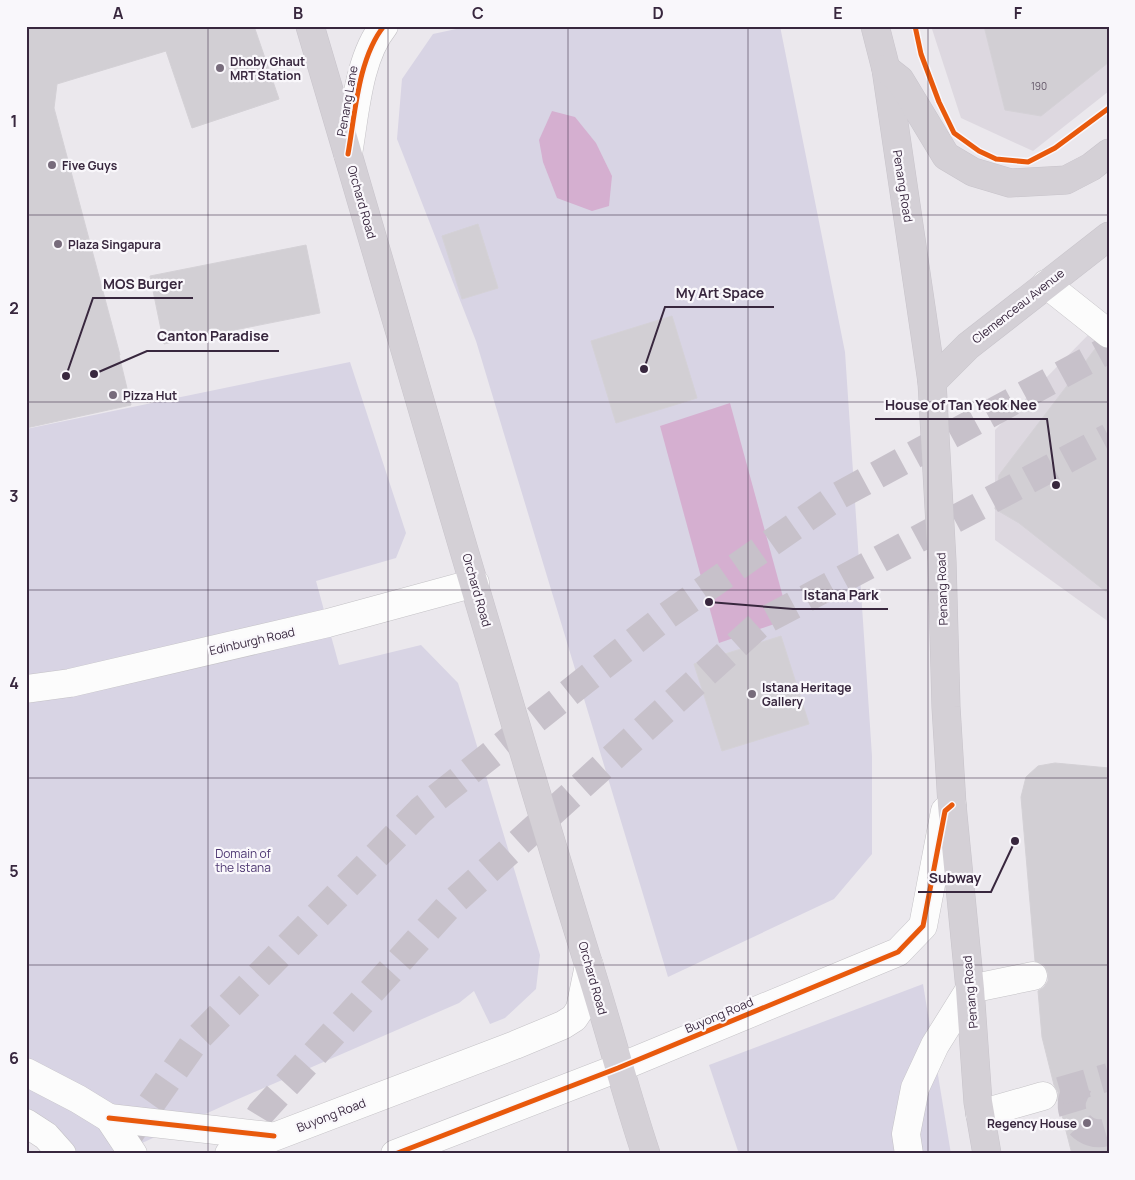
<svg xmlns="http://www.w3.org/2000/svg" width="1135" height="1180" viewBox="0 0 1135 1180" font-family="Manrope,sans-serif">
<rect width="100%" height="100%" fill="#ebe8ed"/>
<!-- built -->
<g fill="#ddd8e0">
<path d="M931,26H1109V91L1033,151L961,118Z"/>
<path d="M1091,332L1109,345V622L995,540V430Z"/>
</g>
<!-- green -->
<g fill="#d8d4e4">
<path d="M470,26H780L845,352L872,756V854L834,899L668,977L476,341L397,139L402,79L433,34Z"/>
<path d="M350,362L406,533L396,558L316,581L339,665L421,645L458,683L540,955L536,989L505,1018L490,1024L474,991L459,1003L236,1100L118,1154H56L26,1128V429Z"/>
<path d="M923,984L951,1154H739L709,1065Z"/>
</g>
<!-- water -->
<g fill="#d5afd0">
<path d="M552,111L575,117L596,143L612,176L609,206L592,211L557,198L543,162L539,140Z"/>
<path d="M730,403L789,619L719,643L660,426Z"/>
</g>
<!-- building -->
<g fill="#d2cfd4" stroke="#d4d1d6">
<path d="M26,26H254L279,99L192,128L166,51L57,84L54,108L120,355H119L131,405L26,428Z"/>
<path d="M984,26H1109V62L1041,116L1005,110Z"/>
<path d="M478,224L498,288L462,299L442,236Z"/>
<path d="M306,245L320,313L164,344L150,276Z"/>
<path d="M672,316L697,398L616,423L591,341Z"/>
<path d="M1098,345L1109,349V594L1019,523L995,509L999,475Z"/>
<path d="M781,636L809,724L722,751L694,664Z"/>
<path d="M1055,763L1109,768V1154H1072L1058,1100V1092L1054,1085L1042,1037L1038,991L1044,987L1048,981V973L1044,965L1035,961L1021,797L1026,777L1038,766Z"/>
</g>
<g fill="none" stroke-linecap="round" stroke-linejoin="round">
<!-- minor-tunnel -->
<g stroke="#c7c1ca" stroke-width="28" stroke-dasharray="28 14" stroke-linecap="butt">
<path d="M1078,1086C1076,1091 1073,1096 1072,1101C1069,1121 1090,1140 1109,1131"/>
<path d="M1060,1091L1109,1077"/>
</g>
<!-- highway-tunnel -->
<g stroke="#c7c1ca" stroke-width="28" stroke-dasharray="28 14" stroke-linecap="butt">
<path d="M127,1138L196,1040L421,810L665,617L838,496L1109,349"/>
<path d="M237,1152L261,1113L449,906L762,622L1109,437"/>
</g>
<defs>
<g id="minor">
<path d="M348,154C355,115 358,58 384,26"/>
<path d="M1046,284L1109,334"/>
<path d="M26,689L70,683L328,623L475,583"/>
<path d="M26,1072L78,1099L109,1118L133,1154"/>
<path d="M980,1114L1043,1096"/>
<path d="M109,1118L269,1136"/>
<path d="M26,1123L46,1136L62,1154"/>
<path d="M229,1154L515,1045L563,1025L574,1018L580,1009L589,965"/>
<path d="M395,1154L618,1068L898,952L923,926L945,811L952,805"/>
<path d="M909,1154L906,1134L915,1088L935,1045L970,989L1033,976"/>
</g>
<g id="major">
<path d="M310,26C402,336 490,647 586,956C607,1021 624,1088 646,1154"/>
<path d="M875,26L886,69L932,382L942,561L946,707L952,805L970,989L978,1102L987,1154"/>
<path d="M886,69L900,80L946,156L973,172L1010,183L1066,180L1091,167L1109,153"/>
<path d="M932,382L968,346L1109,236"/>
</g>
</defs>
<!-- minor casing -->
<use href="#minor" stroke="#c4c2c6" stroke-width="29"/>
<!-- major casing -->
<use href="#major" stroke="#c8c4cb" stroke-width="29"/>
<!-- minor -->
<use href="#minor" stroke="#fcfcfc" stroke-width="28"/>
<!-- major -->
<use href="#major" stroke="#d4d0d6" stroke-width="28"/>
<defs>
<g id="cycleway">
<path d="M915,26L921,54L939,102L954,133L979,151L996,159L1028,162L1055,148L1109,108"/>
<path d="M348,154C355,115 358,58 384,26"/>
<path d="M109,1118L274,1136"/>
<path d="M395,1154L618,1068L898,952L923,926L945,811L952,805"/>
</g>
</defs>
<!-- cycleway casing -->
<use href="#cycleway" stroke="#f9f7fb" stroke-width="8"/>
<!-- cycleway -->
<use href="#cycleway" stroke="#e8590c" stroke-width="5"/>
</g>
<!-- grid -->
<path fill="none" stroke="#38273e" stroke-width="1" stroke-opacity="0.55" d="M208,26V1154M388,26V1154M568,26V1154M748,26V1154M928,26V1154M26,215H1109M26,402H1109M26,590H1109M26,778H1109M26,965H1109"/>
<!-- markers -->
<g fill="#776b7b" stroke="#f9f7fb" stroke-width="2">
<circle cx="220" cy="68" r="5"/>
<circle cx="52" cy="165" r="5"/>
<circle cx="58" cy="244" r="5"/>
<circle cx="113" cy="395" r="5"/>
<circle cx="752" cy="694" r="5"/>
<circle cx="1087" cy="1123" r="5"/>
</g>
<g text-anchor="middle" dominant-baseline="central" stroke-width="4.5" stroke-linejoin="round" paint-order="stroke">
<!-- number labels -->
<g font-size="10" fill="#605365">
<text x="1039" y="86">190</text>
</g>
<!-- poi labels -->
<g font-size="12" font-weight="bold" fill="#38273e" stroke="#f9f7fb" text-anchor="start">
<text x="230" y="61">Dhoby Ghaut<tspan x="230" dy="14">MRT Station</tspan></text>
<text x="62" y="165">Five Guys</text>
<text x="68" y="244">Plaza Singapura</text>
<text x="123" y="395">Pizza Hut</text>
<text x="762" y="687">Istana Heritage<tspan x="762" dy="14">Gallery</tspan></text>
<text x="1077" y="1123" text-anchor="end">Regency House</text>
</g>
<!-- street labels -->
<g font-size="12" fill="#38273e" stroke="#f9f7fb">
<text transform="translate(347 101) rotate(-80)">Penang Lane</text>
<text transform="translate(903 186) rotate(81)">Penang Road</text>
<text transform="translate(362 202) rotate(74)">Orchard Road</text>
<text transform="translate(1018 306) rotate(-38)">Clemenceau Avenue</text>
<text transform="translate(942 589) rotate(-92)">Penang Road</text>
<text transform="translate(477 590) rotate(74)">Orchard Road</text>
<text transform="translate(252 641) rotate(-13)">Edinburgh Road</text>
<text transform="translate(593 978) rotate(74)">Orchard Road</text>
<text transform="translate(970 992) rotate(-95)">Penang Road</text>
<text transform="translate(719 1015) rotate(-23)">Buyong Road</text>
<text transform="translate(331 1115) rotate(-21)">Buyong Road</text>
</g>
<!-- park labels -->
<g font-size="12" fill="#4c3671" stroke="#f9f7fb">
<text x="243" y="853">Domain of<tspan x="243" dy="14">the Istana</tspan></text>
</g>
</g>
<!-- callouts -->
<path fill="none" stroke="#38273e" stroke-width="2" d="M66 376L93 298H193M644 369L665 307H774M94 374L147 351H279M1056 485L1047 419H875M709 602L793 609H888M1015 841L991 892H918"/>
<g fill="#38273e" stroke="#f9f7fb" stroke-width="2">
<circle cx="66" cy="376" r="5"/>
<circle cx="644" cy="369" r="5"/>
<circle cx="94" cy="374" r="5"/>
<circle cx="1056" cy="485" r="5"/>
<circle cx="709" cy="602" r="5"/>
<circle cx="1015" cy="841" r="5"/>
</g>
<g font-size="14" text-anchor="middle" font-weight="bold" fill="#38273e" stroke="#f9f7fb" stroke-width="4.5" stroke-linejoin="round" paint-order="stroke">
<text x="143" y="289">MOS Burger</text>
<text x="720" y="298">My Art Space</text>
<text x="213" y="341">Canton Paradise</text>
<text x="961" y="410">House of Tan Yeok Nee</text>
<text x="841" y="600">Istana Park</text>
<text x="955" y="883">Subway</text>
</g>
<!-- border -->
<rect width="1135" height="1180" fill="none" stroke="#f9f7fb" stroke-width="55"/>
<rect x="28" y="28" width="1080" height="1124" fill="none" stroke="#38273e" stroke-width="2"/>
<g font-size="16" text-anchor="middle" font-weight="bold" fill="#38273e">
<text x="118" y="19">A</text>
<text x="298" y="19">B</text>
<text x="478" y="19">C</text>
<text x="658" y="19">D</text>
<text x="838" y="19">E</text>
<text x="1018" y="19">F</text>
<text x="14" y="127">1</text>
<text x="14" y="314">2</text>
<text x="14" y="502">3</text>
<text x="14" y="689">4</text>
<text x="14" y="877">5</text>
<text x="14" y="1064">6</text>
</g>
</svg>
